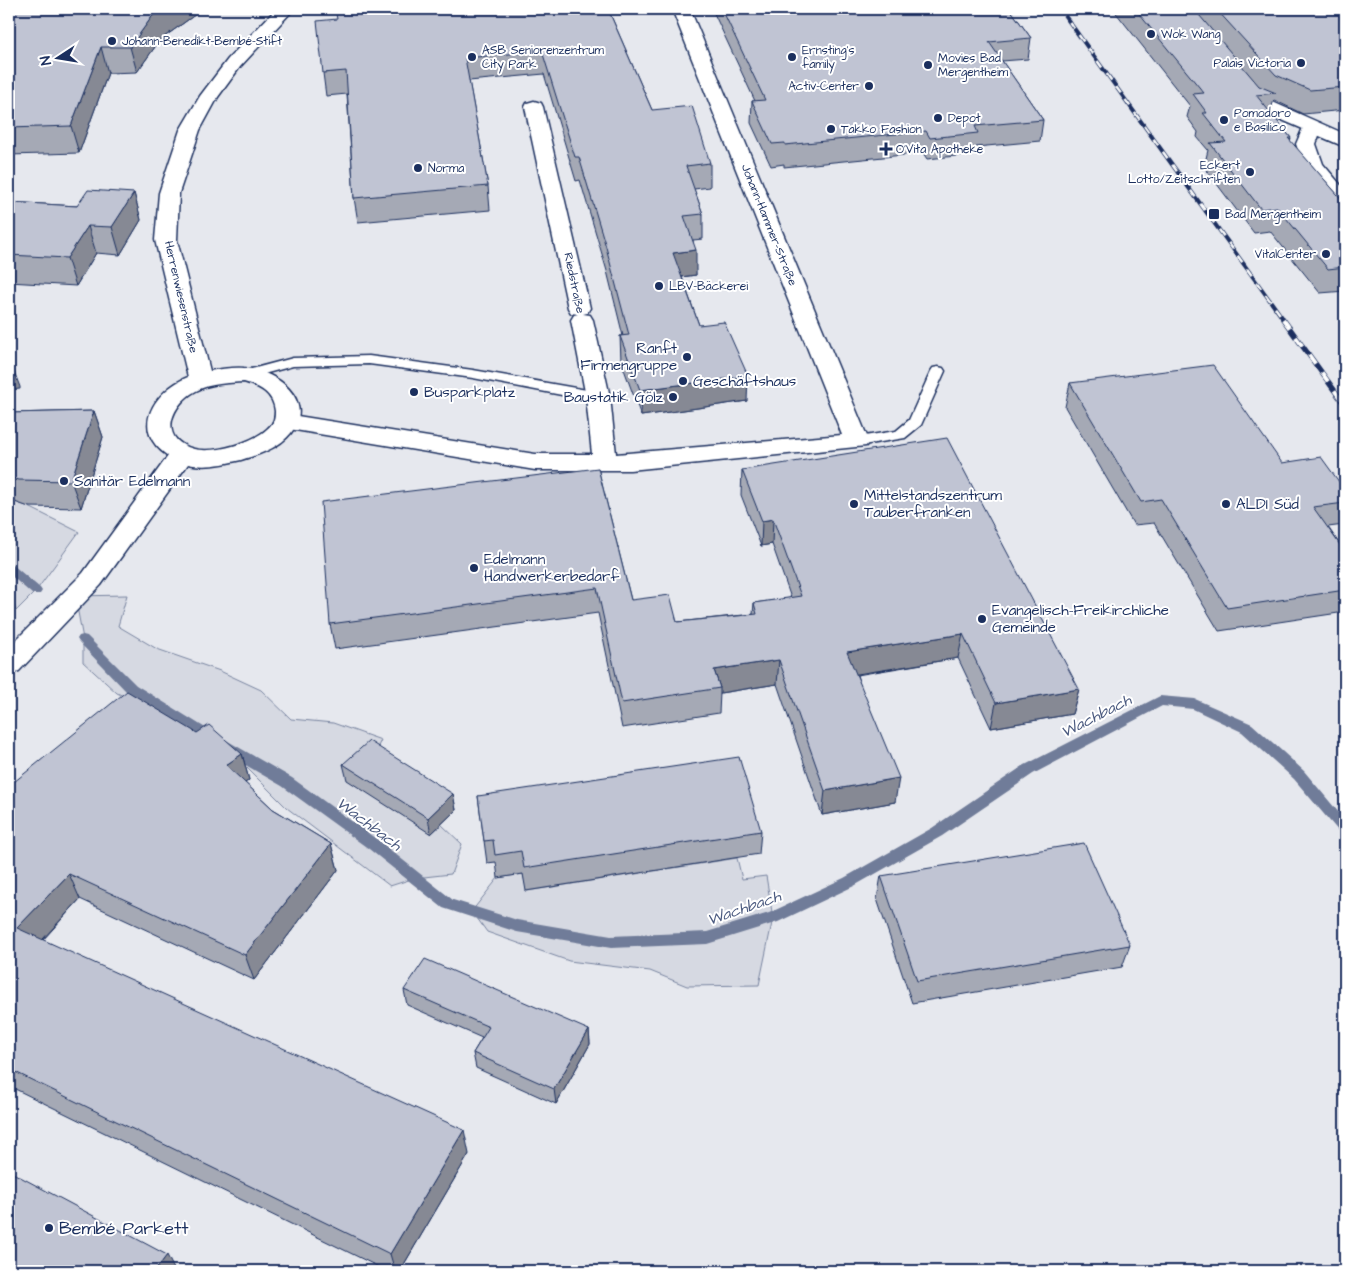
<svg xmlns="http://www.w3.org/2000/svg" width="1354" height="1280" viewBox="0 0 1354 1280" font-family="'Architects Daughter',sans-serif">
<rect width="100%" height="100%" fill="#f6f7f9"/>
<filter id="ink" filterUnits="userSpaceOnUse"><feTurbulence type="fractalNoise" baseFrequency=".02" numOctaves="2"/><feDisplacementMap in="SourceGraphic" scale="10" xChannelSelector="R" yChannelSelector="G"/><feConvolveMatrix kernelMatrix="1 2 1 2 8 2 1 2 1" color-interpolation-filters="sRGB"/></filter>
<g filter="url(#ink)">
<!-- built -->
<rect fill="#e6e8ee" x="9" y="9" width="1336" height="1262"/>
<!-- green -->
<g fill="#d6d9e2" stroke="#7884a0">
<path d="M9,500L29,507L79,532L36,591L16,611L9,588Z"/>
<path d="M127,595L118,626L157,649L220,671L261,690L291,719L333,723L381,740L373,757L431,834L441,824L462,844L451,874L415,878L390,886L287,808L227,748L202,733L117,693L83,662V639L75,596Z"/>
<path d="M737,858L742,879L766,876L773,918L759,985L687,986L650,971L569,961L487,932L472,911L498,878L523,874L527,891Z"/>
</g>
<g fill="none" stroke-linecap="round" stroke-linejoin="round">
<!-- stream -->
<g fill="#707c99" fill-rule="evenodd">
<path d="M9,564L13,565L40,588L42,591L40,594H32L9,574Z"/>
<path d="M83,635L87,636L136,685L207,729L292,778L379,841L453,900L517,920L611,936L707,932L769,913L844,878L932,828L1023,766L1160,696L1195,699L1252,724L1304,771L1345,820V834L1340,833L1294,779L1242,732L1193,709L1162,706L1033,774L942,836L854,886L778,922L707,944L611,948L517,932L443,908L369,849L282,786L197,737L126,691L79,642L77,639L79,636Z"/>
</g>
<defs>
<g id="lane">
<path d="M369,356L473,370L598,392L603,394L605,397L603,400L598,402L473,378L369,364L293,366L245,379L240,378L238,375L240,372L293,358Z"/>
<path d="M938,367L943,368L945,371L921,425L905,438L857,446L852,444L849,441L852,438L896,431L909,420L931,371L933,368Z"/>
</g>
<g id="street">
<path d="M672,9H690L869,441L866,446L630,470H535L277,427L273,422L277,417L285,414L535,454H592L586,397L571,320L574,315L578,314L571,313L568,308L525,107L527,103L534,101L541,103L543,107L590,308L587,313L583,314L590,315L593,320L610,397L616,454L842,435Z"/>
<path d="M1312,121L1319,123L1322,127L1316,144L1323,164L1345,190V208L1338,206L1304,166L1296,144L1305,123Z"/>
</g>
<g id="secondary">
<path d="M276,9H294L240,67L218,97L200,130L179,193L177,240L210,371C221,369 233,367 244,368C276,370 316,400 291,433C279,448 258,455 241,460C224,464 205,468 188,464L101,585L19,671L9,674V647L83,573L168,456C129,430 154,391 188,377L155,240L159,193L180,130L200,96L228,59ZM244,382C260,387 273,393 275,411C275,416 275,421 271,425C257,442 215,454 194,449C157,440 171,404 196,391C211,383 228,383 244,382Z"/>
<path d="M1244,78L1251,80L1268,100L1345,134V147L1254,108L1235,84L1237,80Z"/>
</g>
</defs>
<!-- lane casing -->
<use href="#lane" stroke="#1b2f5e" stroke-width="3"/>
<!-- street casing -->
<use href="#street" stroke="#1b2f5e" stroke-width="3"/>
<!-- secondary casing -->
<use href="#secondary" stroke="#1b2f5e" stroke-width="3"/>
<!-- lane -->
<use href="#lane" fill="#fff" fill-rule="evenodd"/>
<!-- street -->
<use href="#street" fill="#fff" fill-rule="evenodd"/>
<!-- secondary -->
<use href="#secondary" fill="#fff" fill-rule="evenodd"/>
<defs>
<path id="rail-far1" d="M1060,9L1284,320"/>
<path id="rail" d="M1283,319L1345,405"/>
</defs>
<!-- rail-far1 casing -->
<use href="#rail-far1" stroke="#1b2f5e" stroke-width="4"/>
<!-- rail casing -->
<use href="#rail" stroke="#1b2f5e" stroke-width="5.5"/>
<!-- rail-far1 -->
<use href="#rail-far1" stroke="#fff" stroke-width="2.5" stroke-dasharray="8" stroke-linecap="butt"/>
<!-- rail -->
<use href="#rail" stroke="#fff" stroke-width="4" stroke-dasharray="11" stroke-linecap="butt"/>
</g>
<!-- wall -->
<g fill="#a5a9b5" stroke="#1b2f5e">
<path d="M9,9H203L160,40L137,72L108,73L79,153L9,155Z"/>
<path d="M608,9L652,110L710,163V187L694,189L703,214V239L693,240L696,275L682,277L699,325L747,401L641,416L621,361L620,336H623L607,271L580,180L576,181L544,74L469,81L488,186L490,210L358,222L354,198L347,94L326,96L323,73L337,19Z"/>
<path d="M712,9H1010L1031,38L1028,59L1002,61L1043,120L1040,141L976,147L975,154L927,159L923,153L784,167V164L771,166L751,123L752,101H755Z"/>
<path d="M1113,9H1345V110L1303,114L1274,100L1270,112L1291,138L1290,141L1345,203V291L1320,293L1270,231L1254,233L1204,167L1208,150L1197,137L1198,132L1187,117L1190,106Z"/>
<path d="M134,193L141,220L120,255L96,253L76,286L9,282V202L77,206Z"/>
<path d="M1070,383L1282,463L1345,490V523L1344,525L1328,527L1345,552V612L1219,631L1154,523L1134,525L1065,407Z"/>
<path d="M94,411L103,437L81,508L29,507L9,500V413Z"/>
<path d="M598,468L631,600L677,622L753,614L754,603L791,598L772,544L761,546L741,495L742,470L1079,689L1072,714L991,728L958,658L857,675L895,802L822,815L777,684L720,693L719,713L622,728L598,613L335,649L330,624Z"/>
<path d="M197,733L242,754L249,780L245,783L273,809L331,844L338,870L254,980L80,899L43,940L469,1154L400,1271H387L9,1086V779L14,782Z"/>
<path d="M343,764L453,794L456,810L431,834L347,780Z"/>
<path d="M478,796L761,831L759,854L526,891L523,874L498,878L496,862L487,863Z"/>
<path d="M881,876L1130,945L1122,967L912,1003L877,899Z"/>
<path d="M404,990L589,1030L590,1044L556,1104L476,1068L473,1053L482,1038L407,1005Z"/>
</g>
<!-- shaded-wall -->
<g fill="#868994" stroke="#1b2f5e">
<path d="M162,9H203L160,40L137,72L130,47L154,14Z"/>
<path d="M101,47L108,73L79,153L71,126Z"/>
<path d="M134,193L141,220L120,255L112,227Z"/>
<path d="M88,226L96,253L76,286L67,258Z"/>
<path d="M696,250V275L673,278V253Z"/>
<path d="M10,361L20,387V389L9,390V363Z"/>
<path d="M748,376L747,401L641,416L640,390Z"/>
<path d="M94,411L103,437L81,508L71,481Z"/>
<path d="M773,519L772,544L761,546L762,521Z"/>
<path d="M963,634L958,658L845,676L847,652Z"/>
<path d="M779,660L777,684L720,693V688L714,670Z"/>
<path d="M1079,689L1072,714L991,728L996,703Z"/>
<path d="M242,754L249,780L234,791L226,765Z"/>
<path d="M899,778L895,802L822,815L825,791Z"/>
<path d="M453,794L456,810L431,834L428,818Z"/>
<path d="M331,844L338,870L254,980L245,955Z"/>
<path d="M69,874L80,899L30,953L17,928Z"/>
<path d="M589,1030L590,1044L556,1104L554,1089Z"/>
<path d="M464,1130L469,1154L400,1271H395L390,1254Z"/>
<path d="M167,1255L175,1271H155Z"/>
</g>
<!-- building -->
<g fill="#c0c4d3" stroke="#1b2f5e">
<path d="M9,9H162L154,14L130,47H101L71,126L9,128Z"/>
<path d="M335,9H608L652,110L692,106L710,163L686,166L703,214L684,216L696,250L673,253L699,325L724,322L748,376L640,390L620,336L629,335L606,247L579,157H575L542,51L465,58L488,186L354,198L346,71L323,73L317,21L337,19Z"/>
<path d="M722,9H1010L1031,38L989,42L1043,120L975,126L978,133L930,138L926,131L785,145V143L772,144L752,101L765,100Z"/>
<path d="M1135,9H1194L1259,86L1276,93L1256,95L1291,138H1288L1345,203V267L1328,269L1277,207L1261,209L1210,143L1226,142L1203,113H1207L1193,94L1204,93Z"/>
<path d="M1216,9H1345V87L1310,90L1276,75Z"/>
<path d="M88,190L134,193L112,227L88,226L67,258L9,255V202L77,206Z"/>
<path d="M1213,365L1282,463L1321,457L1345,490V503L1313,507L1345,552V590L1227,608L1161,499L1141,502L1070,383Z"/>
<path d="M94,411L71,481L19,480L9,477V413Z"/>
<path d="M947,438L1079,689L996,703L963,634L847,652L899,778L825,791L779,660L714,670L720,688L622,703L597,588L330,624L321,502L598,468L631,600L670,595L677,622L757,614L754,603L801,596L773,519L762,521L742,470Z"/>
<path d="M127,691L197,733L209,725L242,754L226,765L273,809L331,844L245,955L69,874L17,928L464,1130L390,1254L9,1069V779L14,782Z"/>
<path d="M369,741L453,794L428,818L343,764Z"/>
<path d="M739,757L761,831L524,868L521,851L495,855L493,840L484,841L478,796Z"/>
<path d="M1084,843L1130,945L917,981L881,876Z"/>
<path d="M425,959L589,1030L554,1089L473,1053L489,1027L404,990Z"/>
<path d="M9,1171L167,1255L155,1271H9Z"/>
</g>
</g>
<!-- markers -->
<g fill="#1b2f5e" stroke="#fff" stroke-width="2">
<circle cx="1151" cy="34" r="5"/>
<circle cx="112" cy="41" r="5"/>
<circle cx="472" cy="57" r="5"/>
<circle cx="792" cy="57" r="5"/>
<circle cx="1301" cy="63" r="5"/>
<circle cx="928" cy="65" r="5"/>
<circle cx="869" cy="86" r="5"/>
<circle cx="938" cy="118" r="5"/>
<circle cx="1224" cy="120" r="5"/>
<circle cx="831" cy="129" r="5"/>
<path d="M883.5 141.5h5v5h5v5h-5v5h-5v-5h-5v-5h5z"/>
<circle cx="418" cy="168" r="5"/>
<circle cx="1250" cy="172" r="5"/>
<rect x="1208" y="208" width="12" height="12" rx="2.5"/>
<circle cx="1326" cy="254" r="5"/>
<circle cx="659" cy="286" r="5"/>
<circle cx="687" cy="357" r="5"/>
<circle cx="683" cy="381" r="5"/>
<circle cx="414" cy="392" r="5"/>
<circle cx="673" cy="397" r="5"/>
<circle cx="64" cy="481" r="5"/>
<circle cx="854" cy="504" r="5"/>
<circle cx="1226" cy="504" r="5"/>
<circle cx="474" cy="568" r="5"/>
<circle cx="982" cy="619" r="5"/>
<circle cx="49" cy="1228" r="5"/>
</g>
<g text-anchor="middle" dominant-baseline="central" stroke-width="4" stroke-linejoin="round" paint-order="stroke">
<!-- far-poi labels -->
<g font-size="12" fill="#1b2f5e" stroke="#fff" text-anchor="start">
<text x="1161" y="34">Wok Wang</text>
<text x="122" y="41">Johann-Benedikt-Bembé-Stift</text>
<text x="482" y="50">ASB Seniorenzentrum<tspan x="482" dy="14">City Park</tspan></text>
<text x="802" y="50">Ernsting's<tspan x="802" dy="14">family</tspan></text>
<text x="938" y="58">Movies Bad<tspan x="938" dy="14">Mergentheim</tspan></text>
<text x="1291" y="63" text-anchor="end">Palais Victoria</text>
<text x="859" y="86" text-anchor="end">Activ-Center</text>
<text x="1234" y="113">Pomodoro<tspan x="1234" dy="14">e Basilico</tspan></text>
<text x="948" y="118">Depot</text>
<text x="841" y="129">Takko Fashion</text>
<text x="896" y="149">O'Vita Apotheke</text>
<text x="1240" y="165" text-anchor="end">Eckert<tspan x="1240" dy="14">Lotto/Zeitschriften</tspan></text>
<text x="428" y="168">Norma</text>
<text x="1225" y="214">Bad Mergentheim</text>
<text x="1316" y="254" text-anchor="end">VitalCenter</text>
<text x="669" y="286">LBV-Bäckerei</text>
</g>
<!-- far-street labels -->
<g font-size="12" fill="#1b2f5e" stroke="#fff">
<text transform="translate(769 225) rotate(68)">Johann-Hammer-Straße</text>
<text transform="translate(574 283) rotate(78)">Riedstraße</text>
<text transform="translate(181 297) rotate(77)">Herrenwiesenstraße</text>
</g>
<!-- poi labels -->
<g font-size="15" fill="#1b2f5e" stroke="#fff" text-anchor="start">
<text x="677" y="348" text-anchor="end">Ranft<tspan x="677" dy="17">Firmengruppe</tspan></text>
<text x="693" y="381">Geschäftshaus</text>
<text x="424" y="392">Busparkplatz</text>
<text x="663" y="397" text-anchor="end">Baustatik Gölz</text>
<text x="74" y="481">Sanitär Edelmann</text>
<text x="864" y="495">Mittelstandszentrum<tspan x="864" dy="17">Tauberfranken</tspan></text>
<text x="1236" y="504">ALDI Süd</text>
<text x="484" y="559">Edelmann<tspan x="484" dy="17">Handwerkerbedarf</tspan></text>
<text x="992" y="610">Evangelisch-Freikirchliche<tspan x="992" dy="17">Gemeinde</tspan></text>
</g>
<!-- water labels -->
<g font-size="16" font-style="italic" fill="#4d5c81" stroke="#fff">
<text transform="translate(1096 716) rotate(-27)">Wachbach</text>
<text transform="translate(369 824) rotate(37)">Wachbach</text>
<text transform="translate(744 908) rotate(-19)">Wachbach</text>
</g>
<!-- near-poi labels -->
<g font-size="18" fill="#1b2f5e" stroke="#fff" text-anchor="start">
<text x="59" y="1228">Bembé Parkett</text>
</g>
</g>
<!-- margin -->
<rect width="1354" height="1280" fill="none" stroke="#fff" stroke-width="30"/>
<rect x="15" y="15" width="1324" height="1250" fill="none" stroke="#1b2f5e" stroke-width="2" filter="url(#ink)"/>
<!-- north arrow -->
<g transform="translate(58 58) rotate(258)" stroke="#ffffff" stroke-width="4" paint-order="stroke">
<path d="M0-4L9 19L0 12L-9 19Z" fill="#1b2f5e"/>
<text y="-8" font-size="14" font-weight="bold" text-anchor="middle" fill="#1b2f5e">N</text>
</g>
</svg>
